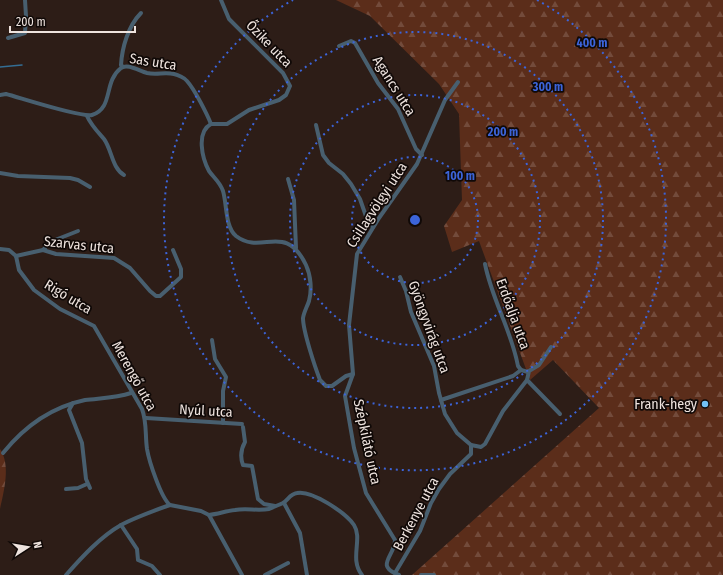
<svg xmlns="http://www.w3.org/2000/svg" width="723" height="575" viewBox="0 0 723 575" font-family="'Fira Sans Condensed',sans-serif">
<defs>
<pattern id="forest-firs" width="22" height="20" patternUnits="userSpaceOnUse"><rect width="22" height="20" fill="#5b2d1a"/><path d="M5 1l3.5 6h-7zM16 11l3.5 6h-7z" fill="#734b3b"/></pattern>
</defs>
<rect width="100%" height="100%" fill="#2d1d17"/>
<!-- forest -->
<g fill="url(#forest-firs)">
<path d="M336,0H723V575H412L599,408L553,360L530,380L479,241L452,252L444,226L462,200L459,114L439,84L370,16Z"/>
<path d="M0,449C11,465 4,491 0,509Z"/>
</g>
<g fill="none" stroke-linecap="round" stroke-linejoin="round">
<!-- stream -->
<path stroke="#346e94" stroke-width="1.5" d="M0,67L22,65"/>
<!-- minor -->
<g stroke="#485f6f" stroke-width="4">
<path d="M8,38L25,33L26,16L25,0"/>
<path d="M339,46L351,41L355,43L378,83L398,109L416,149L422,155"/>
<path d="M123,67L121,65C122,48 128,26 141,13"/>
<path d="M0,95L6,94C21,98 82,118 92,115C114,108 103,82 121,68C128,63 139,71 147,73C156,75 165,72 174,74C178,75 185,78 187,81C195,90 207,114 211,124"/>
<path d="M87,116C91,125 97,131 104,139C112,150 112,168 124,175"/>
<path d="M211,124C196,132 202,158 209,171C214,178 220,182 223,191C227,204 225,227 236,236C262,256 285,221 306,265C311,276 312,290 309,301C307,307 304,312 303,318C303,331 315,367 320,380L326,386H332L346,376L353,374L345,396L354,448L366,493L395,540C395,556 374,566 399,575"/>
<path d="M211,124H227L249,110L279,100L286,95L290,86L283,73L229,19L221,0"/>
<path d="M316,125L323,155L329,163L343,174L351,184L360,199L368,222L373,227"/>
<path d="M0,173L18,176L70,178L78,180L90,187"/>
<path d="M288,179L294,200L296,248"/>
<path d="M0,249L9,250L16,256"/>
<path d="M43,250L50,242L78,231"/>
<path d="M16,256L19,270L34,290L60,309L94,326L142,409C147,422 145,435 147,449C149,461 161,498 170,505L201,511L209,515L242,575"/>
<path d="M16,256L43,250L56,254L114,258L130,268L150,291L156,296H160L181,277V269L173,250"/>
<path d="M485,264C492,300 511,329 518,366L521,370"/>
<path d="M400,277L406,291L411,312L434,366L439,393L445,414L457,433L471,445"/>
<path d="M212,340L215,359L226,377L223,391V423"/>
<path d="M551,347L539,365L529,371L527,380L560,414"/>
<path d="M353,374L349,325L357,254L379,218L417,164L445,100L458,82"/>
<path d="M441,400L513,376L521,370L528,372"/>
<path d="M73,403L69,410L82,443L86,479L90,488"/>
<path d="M146,418L242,424"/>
<path d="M243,427L245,442C241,449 240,457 243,465L252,466L258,499L264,504L275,506"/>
<path d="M3,453C24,427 52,407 85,400C101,398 116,398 131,393"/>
<path d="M66,489L78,488L87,484"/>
<path d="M284,503L300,533L307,575"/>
<path d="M209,515C218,514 226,511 235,510C246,508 258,511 269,509C273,507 279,505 283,503C288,500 290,494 297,493C312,490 346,513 354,525C363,539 349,559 362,575"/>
<path d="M121,525L137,549L138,560L152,566L160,575"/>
<path d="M395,573L420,531L431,503L439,489L450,474L471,454V445L481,447L485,444L503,411L527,380"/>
<path d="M66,575C82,557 100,537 121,525C136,517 153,511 170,505"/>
<path d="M265,575L288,563"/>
<path d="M421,575H434"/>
</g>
</g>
<!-- distance rings -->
<g fill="none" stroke="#3c64d9" stroke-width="2" stroke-dasharray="2 4">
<circle cx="415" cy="220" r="63"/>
<circle cx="415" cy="220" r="125"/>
<circle cx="415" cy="220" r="188"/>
<path d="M537 0A251 251 0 1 1 293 0"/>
</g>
<!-- markers -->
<circle fill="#72c1f5" stroke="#100907" stroke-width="1.5" cx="705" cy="404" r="4"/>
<g text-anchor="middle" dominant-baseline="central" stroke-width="3.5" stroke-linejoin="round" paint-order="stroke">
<!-- street labels -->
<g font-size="14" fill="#eee3de" stroke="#100907">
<text transform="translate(269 44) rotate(46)">Őzike utca</text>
<text transform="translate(153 62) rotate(9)">Sas utca</text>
<text transform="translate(394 86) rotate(58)">Agancs utca</text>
<text transform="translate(377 205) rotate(-57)">Csillagvölgyi utca</text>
<text transform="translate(79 245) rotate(6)">Szarvas utca</text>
<text transform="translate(68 297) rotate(31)">Rigó utca</text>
<text transform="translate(513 314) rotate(70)">Erdőalja utca</text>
<text transform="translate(429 327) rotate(70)">Gyöngyvirág utca</text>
<text transform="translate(134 376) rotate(61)">Merengő utca</text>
<text transform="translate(206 411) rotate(3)">Nyúl utca</text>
<text transform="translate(367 442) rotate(78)">Szépkilátó utca</text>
<text transform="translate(416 514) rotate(-62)">Berkenye utca</text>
</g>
<!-- poi labels -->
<g font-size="14" fill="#eee3de" stroke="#100907" text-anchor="end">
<text x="697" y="404">Frank-hegy</text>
</g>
</g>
<circle cx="415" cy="220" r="6" fill="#3c64d9" stroke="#100907" stroke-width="2"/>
<g font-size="12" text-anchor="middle" font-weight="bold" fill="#3c64d9" stroke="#100907" stroke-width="3.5" stroke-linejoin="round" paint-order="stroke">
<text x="592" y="47">400 m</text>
<text x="548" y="91">300 m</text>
<text x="503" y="136">200 m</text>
<text x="460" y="180">100 m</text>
</g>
<!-- north arrow -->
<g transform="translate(28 547) rotate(78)" stroke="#100907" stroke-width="3" paint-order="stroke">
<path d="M0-3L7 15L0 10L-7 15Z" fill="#eee3de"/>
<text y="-6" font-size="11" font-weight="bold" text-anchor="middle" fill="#eee3de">N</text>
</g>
<!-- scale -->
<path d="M10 26v6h125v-6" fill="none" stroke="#eee3de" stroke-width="2"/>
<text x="16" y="26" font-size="12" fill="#eee3de" stroke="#100907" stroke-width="3" paint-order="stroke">200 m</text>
</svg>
